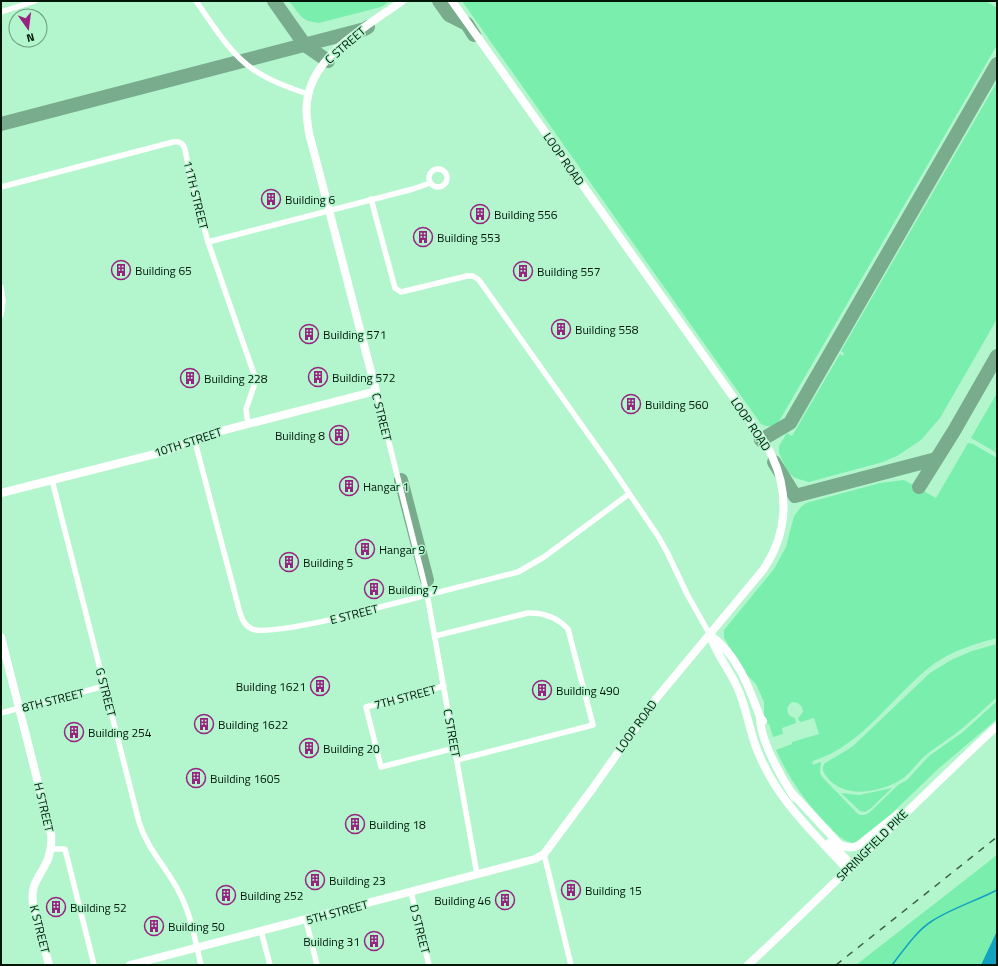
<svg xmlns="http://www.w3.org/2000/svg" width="998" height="966" viewBox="0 0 998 966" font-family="'Titillium Web',sans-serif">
<rect width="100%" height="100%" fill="#b3f6cd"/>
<!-- green -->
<g fill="#79eead">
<path d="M289,1H390L381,7L319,23L308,21L303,18L299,14Z"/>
<path d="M462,1H986L997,8V45L778,423C772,427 767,427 761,424Z"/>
<path d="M997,82V319L940,418L921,440L897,456L883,462L809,482L795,478L790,474L786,468L779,453V446L787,433L792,436L840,354L843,356L844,353L841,351Z"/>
<path d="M997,393V453L971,438Z"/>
<path d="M968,443L973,444L997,458V638C975,644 954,650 935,663C893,694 864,745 813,761L812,765L821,762L820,773L823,778L858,814C861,816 865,815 869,813L898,785L907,780L929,756L963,732L997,701V719L938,769L890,815L859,842L851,845V842C842,841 835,832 829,826C806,803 789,779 776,750L792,744V742L819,734L814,718L801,722L799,721L798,718L803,712L802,707L798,703L792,702L788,706C786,712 789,717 795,718L796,723L782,728L783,734L773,737L769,724L766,723L764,715V702L756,684L745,673L726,641L724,637V630L774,569L786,547L794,516L801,507L806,503L880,483L904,480L936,498Z"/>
<path d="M997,644V697C982,711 967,725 951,737C943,743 934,748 926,755C915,764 909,777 895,783C874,793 843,798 827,777C824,773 821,769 824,764C826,762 848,750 853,746L930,673L951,660L972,651Z"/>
<path d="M892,788L870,809L865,812L860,811L841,793L859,795Z"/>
<path d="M997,855V965H856Z"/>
</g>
<!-- water -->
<path fill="#12a3c1" d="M997,931V965H981Z"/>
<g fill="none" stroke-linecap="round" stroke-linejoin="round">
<!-- stream -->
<path stroke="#12a3c1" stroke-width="1.5" d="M892,965C904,950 915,932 932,921C952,908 976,901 997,890"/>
<!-- taxiway -->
<g stroke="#78ac8c" stroke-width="14">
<path d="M274,1L305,45L328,61"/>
<path d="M439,1L449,15L467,24L474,35"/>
<path d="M1,124L365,29L368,27"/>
<path d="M761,440L790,423L997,64"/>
<path d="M774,462L795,496L936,459"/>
<path d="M401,480L427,580"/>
<path d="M919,487L954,431L997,356"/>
</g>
<!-- street -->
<g stroke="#fff" stroke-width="5.5">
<path d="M196,1C213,25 229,53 254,70C270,81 289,88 308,94"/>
<path d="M1,12L35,1"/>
<circle cx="438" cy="178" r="9"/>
<path d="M1,187L173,142C179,141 183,143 185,149L190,176L208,242L254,374V386L246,409L248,424"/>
<path d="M371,199L395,288L401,292L467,276H473L479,280L610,465L658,536L668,554L687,594L710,635"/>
<path d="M208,242L413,189L430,183"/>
<path d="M1,287L3,301L1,315"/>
<path d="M376,391L427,594L477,874"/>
<path d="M194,438L240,613C242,620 245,626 252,629C264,634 315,623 329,620L518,572L544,557L629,494"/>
<path d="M52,480L139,822C148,851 166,866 179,892C191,914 195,940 201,965"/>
<path d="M435,636L528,613C543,612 558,618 568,629L593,725L457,760"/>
<path d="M444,686L366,707L381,767L455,748"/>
<path d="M1,713L105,686"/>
<path d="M51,849H65L94,965"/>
<path d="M544,854L571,965"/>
<path d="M411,892L429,965"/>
<path d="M306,920L317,965"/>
<path d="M261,931L270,965"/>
</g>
<!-- secondary -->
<g stroke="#fff" stroke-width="8">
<path d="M1,493L163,452L175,448L194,438L376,391L309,133C307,120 305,108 308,96C316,53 369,25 402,1"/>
<path d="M710,635C716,654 730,670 738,689C746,707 749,728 756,747C775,797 808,827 843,865L851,867"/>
<path d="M710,635C737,654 749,687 760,717L763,721"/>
<path d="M1,637L51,834C52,842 51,850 48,859C40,878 30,882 33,905L49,965"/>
<path d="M760,717C760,740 781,777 794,797"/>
<path d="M791,792L839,844C846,848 852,849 859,845L898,814"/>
<path d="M830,842L847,860L851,867"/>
<path d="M130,965L535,859L544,854L593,788L655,700L763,570C787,535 790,495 772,456C767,445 760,435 753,425L452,1"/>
<path d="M748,965C832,887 913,804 997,726"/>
</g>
<!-- rail -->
<path stroke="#3c614b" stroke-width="1.5" stroke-dasharray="7 7" stroke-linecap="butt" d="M836,965L997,837"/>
</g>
<!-- icons -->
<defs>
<symbol id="building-ring" viewBox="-11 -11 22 22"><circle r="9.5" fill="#b3f6cd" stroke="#982481" stroke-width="1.5"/><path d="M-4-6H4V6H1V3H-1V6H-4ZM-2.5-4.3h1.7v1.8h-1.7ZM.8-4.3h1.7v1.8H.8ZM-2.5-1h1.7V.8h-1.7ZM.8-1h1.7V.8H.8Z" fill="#982481"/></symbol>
</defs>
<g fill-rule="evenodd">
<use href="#building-ring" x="260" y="188" width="22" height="22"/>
<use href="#building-ring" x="469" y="203" width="22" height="22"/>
<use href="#building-ring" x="412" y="226" width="22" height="22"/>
<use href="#building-ring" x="110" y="259" width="22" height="22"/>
<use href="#building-ring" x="512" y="260" width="22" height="22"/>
<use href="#building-ring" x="550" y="318" width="22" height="22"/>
<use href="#building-ring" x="298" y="323" width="22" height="22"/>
<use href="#building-ring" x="307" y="366" width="22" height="22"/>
<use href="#building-ring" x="179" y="367" width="22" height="22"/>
<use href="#building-ring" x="620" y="393" width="22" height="22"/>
<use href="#building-ring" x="328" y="424" width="22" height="22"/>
<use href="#building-ring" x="338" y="475" width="22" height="22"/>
<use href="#building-ring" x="354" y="538" width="22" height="22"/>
<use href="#building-ring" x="278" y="551" width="22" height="22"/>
<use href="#building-ring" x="363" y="578" width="22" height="22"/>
<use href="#building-ring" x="309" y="675" width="22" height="22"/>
<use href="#building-ring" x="531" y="679" width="22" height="22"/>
<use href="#building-ring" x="193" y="713" width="22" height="22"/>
<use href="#building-ring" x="63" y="721" width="22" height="22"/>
<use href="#building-ring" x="298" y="737" width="22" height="22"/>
<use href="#building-ring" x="185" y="767" width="22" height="22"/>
<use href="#building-ring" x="344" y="813" width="22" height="22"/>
<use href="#building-ring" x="304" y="869" width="22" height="22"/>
<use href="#building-ring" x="560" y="879" width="22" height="22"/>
<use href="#building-ring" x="215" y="884" width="22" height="22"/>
<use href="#building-ring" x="494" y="889" width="22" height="22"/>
<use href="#building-ring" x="45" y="896" width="22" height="22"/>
<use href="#building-ring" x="143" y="915" width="22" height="22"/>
<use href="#building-ring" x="363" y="930" width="22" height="22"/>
</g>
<g text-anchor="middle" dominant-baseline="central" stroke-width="3" stroke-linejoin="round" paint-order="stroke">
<!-- street labels -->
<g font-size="12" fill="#001609" stroke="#b3f6cd">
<text transform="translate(345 45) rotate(-41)">C STREET</text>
<text transform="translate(564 159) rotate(55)">LOOP ROAD</text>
<text transform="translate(196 195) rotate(76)">11TH STREET</text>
<text transform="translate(382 417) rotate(76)">C STREET</text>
<text transform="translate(751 424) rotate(56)">LOOP ROAD</text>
<text transform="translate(188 442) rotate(-18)">10TH STREET</text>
<text transform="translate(354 614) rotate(-14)">E STREET</text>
<text transform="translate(106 692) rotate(76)">G STREET</text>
<text transform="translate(405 697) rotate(-15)">7TH STREET</text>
<text transform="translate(53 700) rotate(-14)">8TH STREET</text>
<text transform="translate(636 726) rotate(-54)">LOOP ROAD</text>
<text transform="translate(452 733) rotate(80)">C STREET</text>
<text transform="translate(44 807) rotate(77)">H STREET</text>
<text transform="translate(872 845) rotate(-45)">SPRINGFIELD PIKE</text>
<text transform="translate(337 912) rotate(-15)">5TH STREET</text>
<text transform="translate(40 929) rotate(76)">K STREET</text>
<text transform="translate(420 929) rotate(76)">D STREET</text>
</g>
<!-- poi labels -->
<g font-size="12" fill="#001609" stroke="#b3f6cd" text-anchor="start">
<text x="285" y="199">Building 6</text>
<text x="494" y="214">Building 556</text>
<text x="437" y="237">Building 553</text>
<text x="135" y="270">Building 65</text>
<text x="537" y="271">Building 557</text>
<text x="575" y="329">Building 558</text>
<text x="323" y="334">Building 571</text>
<text x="332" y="377">Building 572</text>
<text x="204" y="378">Building 228</text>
<text x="645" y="404">Building 560</text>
<text x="325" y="435" text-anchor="end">Building 8</text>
<text x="363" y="486">Hangar 1</text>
<text x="379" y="549">Hangar 9</text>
<text x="303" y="562">Building 5</text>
<text x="388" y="589">Building 7</text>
<text x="306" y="686" text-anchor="end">Building 1621</text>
<text x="556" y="690">Building 490</text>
<text x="218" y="724">Building 1622</text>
<text x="88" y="732">Building 254</text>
<text x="323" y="748">Building 20</text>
<text x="210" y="778">Building 1605</text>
<text x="369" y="824">Building 18</text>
<text x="329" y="880">Building 23</text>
<text x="585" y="890">Building 15</text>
<text x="240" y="895">Building 252</text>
<text x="491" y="900" text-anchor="end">Building 46</text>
<text x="70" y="907">Building 52</text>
<text x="168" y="926">Building 50</text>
<text x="360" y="941" text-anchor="end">Building 31</text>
</g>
</g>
<!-- border -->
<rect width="998" height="966" fill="none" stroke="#001609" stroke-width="4"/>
<!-- north arrow -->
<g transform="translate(28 28) rotate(166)"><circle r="19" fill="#b3f6cd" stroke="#6b9c7f"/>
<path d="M0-3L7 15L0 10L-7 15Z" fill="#982481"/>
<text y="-6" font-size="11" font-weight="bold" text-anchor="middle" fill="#001609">N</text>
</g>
</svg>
